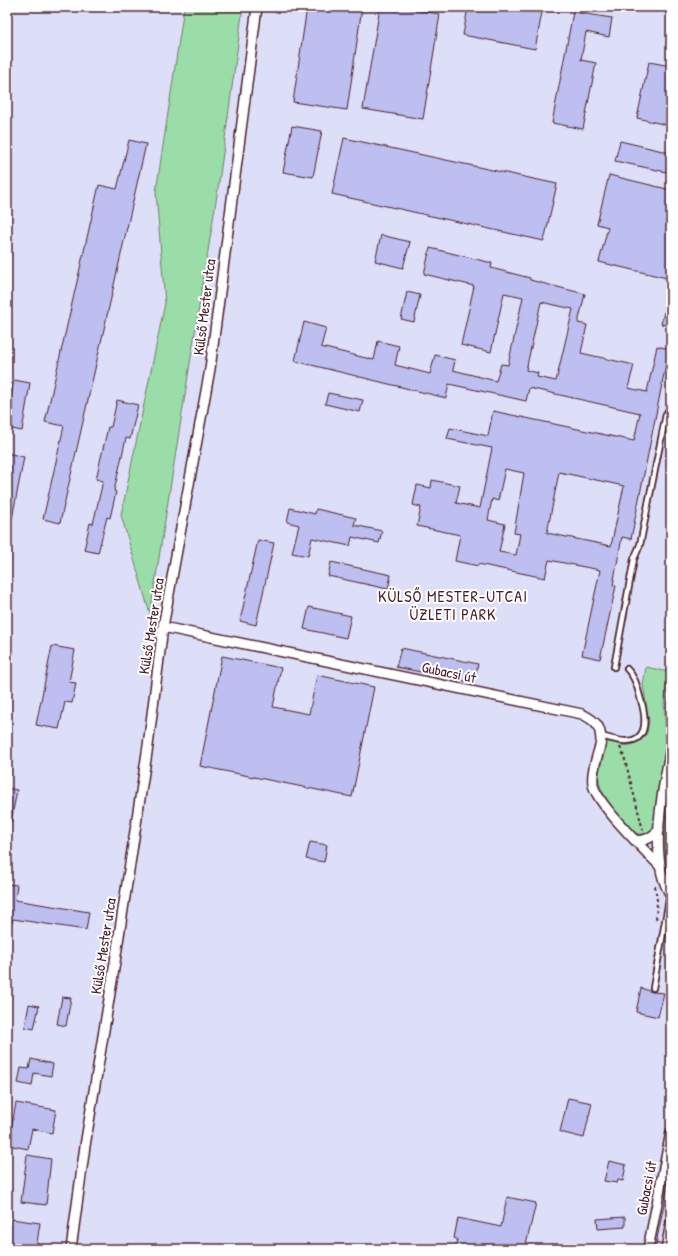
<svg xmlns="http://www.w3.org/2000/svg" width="678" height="1256" viewBox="0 0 678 1256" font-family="'Patrick Hand',sans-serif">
<rect width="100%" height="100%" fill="#ebecfb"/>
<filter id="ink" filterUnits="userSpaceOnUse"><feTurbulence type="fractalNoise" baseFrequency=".025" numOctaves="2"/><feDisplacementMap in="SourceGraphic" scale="8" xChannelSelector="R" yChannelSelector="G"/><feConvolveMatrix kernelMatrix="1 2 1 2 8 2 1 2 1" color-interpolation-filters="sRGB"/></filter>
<g filter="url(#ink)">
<!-- built -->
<path fill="#dddef8" d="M7,7H184L156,192L165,303L121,515L150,612L219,182L243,7H671V1249H7Z"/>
<!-- green -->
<g fill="#9adda8" stroke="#727e6a">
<path d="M184,7H243L219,182L150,614L121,515L165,303L156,192Z"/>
<path d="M646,667L668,672L664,705L668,745L655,824C650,833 643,837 634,832C622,817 597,795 599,775C600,764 605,752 608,742L626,746L634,744L641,740L647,733L649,721L643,685Z"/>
<path d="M671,803V881C664,864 661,819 671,803Z"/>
</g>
<!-- building -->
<g fill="#bdbff1" stroke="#4a1f2b" fill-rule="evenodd">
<path d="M307,7H362L347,110L293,102Z"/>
<path d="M380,7H398L440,14L423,119L363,109Z"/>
<path d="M468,7H543L535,49L463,35Z"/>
<path d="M573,12L612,18L609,37L586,32L581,60L596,63L583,129L552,123Z"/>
<path d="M649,62L671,66V126L637,118Z"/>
<path d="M292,126L322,131L313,177L283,172Z"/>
<path d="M344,138L557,184L544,241L332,194Z"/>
<path d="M129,140L146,144L60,523L43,519L64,426L45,422L99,185L117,189Z"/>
<path d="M620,141L671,153V173L615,161Z"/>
<path d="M609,175L671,190V279L599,262L608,227L597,224Z"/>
<path d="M381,235L410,242L403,268L375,261Z"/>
<path d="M430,248L492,263L491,268L530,278V280L585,294L578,323L587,325L581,353L634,365L628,388L647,392L657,346L669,349L631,539L622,537L613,585L616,586L600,659L582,655L600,570L549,560L545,578L478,564V566L455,561L460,535L417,526L421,507L413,505L417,485L431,488L432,480L460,486L456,503L480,508L492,448L447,439L450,428L488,436L493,411L634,441L640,413L529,388L526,401L449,384L446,398L295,361L304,322L326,328L321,347L374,360L378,341L399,346L395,365L430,374L435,355L455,360L453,370L496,381L501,364L508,365L523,297L504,293L491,352L461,345L474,286L424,274ZM541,302L573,309L556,381L537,377L538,373L526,370ZM505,469L524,473L514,533L520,534L516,555L499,552L505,524L488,520L492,499L498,501ZM559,472L624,486L611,546L547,533Z"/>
<path d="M407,292L420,295L414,322L401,319Z"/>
<path d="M664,312L671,313V326L661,324Z"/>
<path d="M14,380L30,383L22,431L7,428V419Z"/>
<path d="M328,393L363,400L360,412L325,404Z"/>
<path d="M117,400L138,405L130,439L126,438L114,491L116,492L110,518L107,517L98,553L84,550L90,523L93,524L103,481L96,479L108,427H111Z"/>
<path d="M7,453L24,457L11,524H7Z"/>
<path d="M290,508L315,514L316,509L356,518L354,525L382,531L379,543L352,537L350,546L312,538L308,556L292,553L299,525L287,522Z"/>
<path d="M258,540L274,543L256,625L240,621Z"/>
<path d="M331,562L391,575L388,589L328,576Z"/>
<path d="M309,607L351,616L346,638L304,629Z"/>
<path d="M52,646L75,650L69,682L76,683L72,703L65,702L59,729L36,725Z"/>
<path d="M401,648L478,664L474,683L396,667Z"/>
<path d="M222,656L281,668L273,707L309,714L317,675L374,687L352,797L200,766Z"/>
<path d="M7,788L17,790L11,822L7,821Z"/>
<path d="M310,842L327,845L324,862L306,859Z"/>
<path d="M7,884L17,885L15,900L89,912L86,930L13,919L12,923H7Z"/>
<path d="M641,988L652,992L664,993L658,1017L636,1012Z"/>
<path d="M62,997L71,998L66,1026L57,1024Z"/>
<path d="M29,1004L39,1006L34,1029L25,1027Z"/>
<path d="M31,1059L53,1064L51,1076L34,1073L32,1086L18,1083L21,1068L29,1069Z"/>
<path d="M568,1098L592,1103L584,1138L560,1132Z"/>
<path d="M16,1103L56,1110L52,1133L32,1129L28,1149L8,1145Z"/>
<path d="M27,1155L51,1159L46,1205L21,1202Z"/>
<path d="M609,1161L626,1165L623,1181L618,1180L617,1183L604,1181Z"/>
<path d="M507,1197L536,1203L525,1249H455L457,1239L454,1238L458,1218L501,1227Z"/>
<path d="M625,1217V1227L598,1229L597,1219Z"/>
<path d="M11,1219L40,1223L36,1249H7Z"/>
</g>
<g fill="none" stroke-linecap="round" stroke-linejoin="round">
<defs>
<g id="service">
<path d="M614,667L634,559L640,545L666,414L671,407"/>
<path d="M601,736C609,738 617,741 626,741C651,741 645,712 640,697C637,686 635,677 627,669"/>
<path d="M653,988L670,894"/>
</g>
<g id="minor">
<path d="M163,627L582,714C596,721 601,726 601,742C598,755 591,771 593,784C595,802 645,851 660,866"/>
<path d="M671,748C663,787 647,861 671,895"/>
<path d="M635,840C645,842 652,837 659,830"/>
<path d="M71,1249L85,1146L113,975L148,746L163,627L210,369L257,7"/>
<path d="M648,1249L671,1132"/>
<path d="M666,1249L671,1222"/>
</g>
</defs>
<!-- service casing -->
<use href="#service" stroke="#4a1f2b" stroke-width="8"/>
<!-- minor casing -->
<use href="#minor" stroke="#4a1f2b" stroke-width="12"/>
<!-- path -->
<g stroke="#4a1f2b" stroke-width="2" stroke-dasharray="3 3" stroke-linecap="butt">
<path d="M620,747L624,756L643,830"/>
<path d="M655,886L657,900L656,922"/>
</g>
<!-- service -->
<use href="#service" stroke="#fff" stroke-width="4.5"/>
<!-- minor -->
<use href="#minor" stroke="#fff" stroke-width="9"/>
<!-- tram -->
<g stroke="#4a1f2b" stroke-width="1">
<path d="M671,670C667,695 666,717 671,741"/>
<path d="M655,1249L671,1170"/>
</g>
</g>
</g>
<g text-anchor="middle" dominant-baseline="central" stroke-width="4" stroke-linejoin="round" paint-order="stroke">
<!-- street labels -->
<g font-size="15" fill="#4a1f2b" stroke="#fff">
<text transform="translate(204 307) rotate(-83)">Külső Mester utca</text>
<text transform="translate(151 626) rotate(-81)">Külső Mester utca</text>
<text transform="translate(449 672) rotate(12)">Gubacsi út</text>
<text transform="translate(103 946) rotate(-81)">Külső Mester utca</text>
<text transform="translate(646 1188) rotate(-79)">Gubacsi út</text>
</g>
<!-- neighbourhood labels -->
<g font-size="16" letter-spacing="1" fill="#4a1f2b" stroke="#fff">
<text x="453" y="596">KÜLSŐ MESTER-UTCAI<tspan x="453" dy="18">ÜZLETI PARK</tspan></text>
</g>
</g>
<!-- margin -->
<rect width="678" height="1256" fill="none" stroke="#fff" stroke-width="24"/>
<rect x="12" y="12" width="654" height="1232" fill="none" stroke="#4a1f2b" stroke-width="1.5" filter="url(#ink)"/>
</svg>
